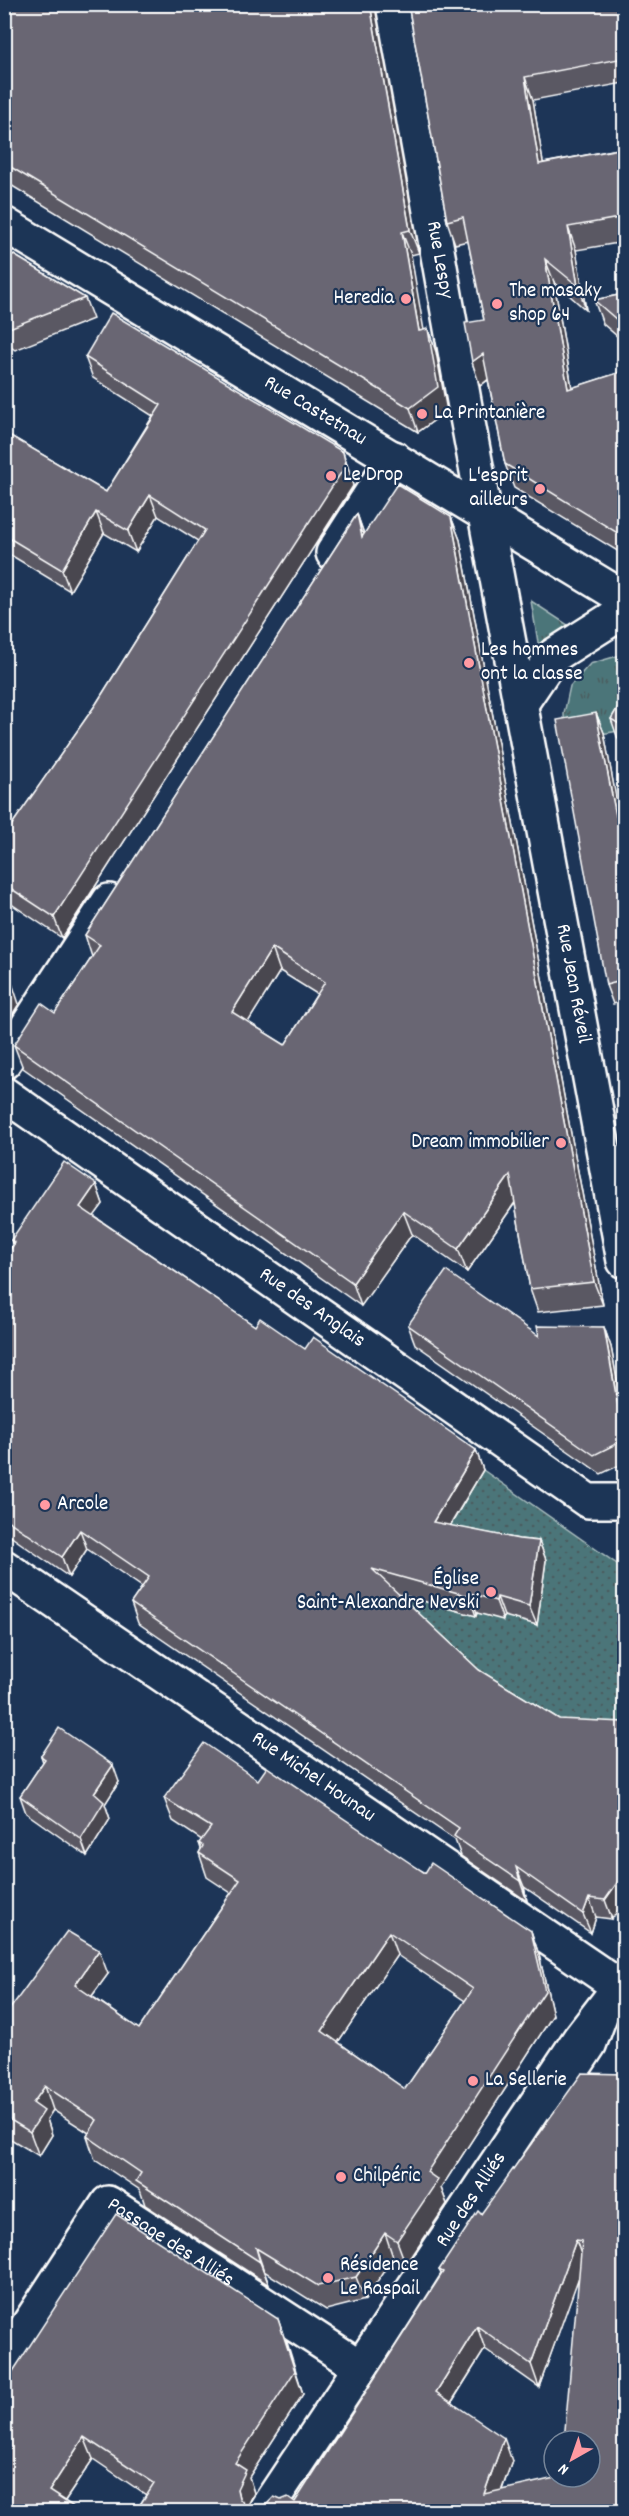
<svg xmlns="http://www.w3.org/2000/svg" width="629" height="2516" viewBox="0 0 629 2516" font-family="Dekko,sans-serif">
<defs>
<pattern id="grass-tufts" width="24" height="20" patternUnits="userSpaceOnUse" patternTransform="scale(1.5)"><rect width="24" height="20" fill="#4c7579"/><path d="M3 7l-1-3M5 7V3M7 7l1-3M15 17l-1-3M17 17v-4M19 17l1-3" fill="none" stroke="#4c5c5e"/></pattern>
<pattern id="garden-dots" width="8" height="8" patternUnits="userSpaceOnUse" patternTransform="scale(1.5)"><rect width="8" height="8" fill="#4c7579"/><path d="M2 2h.1M6 6h.1" fill="none" stroke="#4c5c5e" stroke-width="1.8" stroke-linecap="round"/></pattern>
</defs>
<rect width="100%" height="100%" fill="#1d3557"/>
<filter id="ink" filterUnits="userSpaceOnUse"><feTurbulence type="fractalNoise" baseFrequency=".0167" numOctaves="2"/><feDisplacementMap in="SourceGraphic" scale="12" xChannelSelector="R" yChannelSelector="G"/><feConvolveMatrix kernelMatrix="1 2 1 2 8 2 1 2 1" color-interpolation-filters="sRGB"/></filter>
<g filter="url(#ink)">
<!-- grass -->
<g fill="url(#grass-tufts)" stroke="#a6babc" stroke-width="1.5">
<path d="M531,601L574,629L540,654Z"/>
<path d="M624,654V730L565,740L564,714L570,686L590,664Z"/>
</g>
<!-- garden -->
<path fill="url(#garden-dots)" stroke="#a6babc" stroke-width="1.5" d="M483,1470L624,1569V1742L566,1739L486,1690L401,1603L417,1582Z"/>
<g fill="none" stroke-linecap="round" stroke-linejoin="round">
<defs>
<path id="service" d="M554,2113L597,2048L609,2016"/>
<g id="minor">
<path id="s1" d="M393,4L466,412L624,1261"/>
<path id="s2" d="M4,224L624,598"/>
<path d="M333,553L394,458"/>
<path d="M520,705L553,656L624,611"/>
<path d="M4,1062L109,901"/>
<path id="s3" d="M4,1094L588,1501H624"/>
<path id="s4" d="M4,1567L620,1987"/>
<path id="s5" d="M4,2362L108,2203L360,2367"/>
<path id="s6" d="M264,2512L580,2038L624,1981"/>
</g>
</defs>
<!-- service casing -->
<use href="#service" stroke="#fff" stroke-width="21"/>
<!-- minor casing -->
<use href="#minor" stroke="#fff" stroke-width="38"/>
<!-- service -->
<use href="#service" stroke="#1d3557" stroke-width="16"/>
<!-- minor -->
<use href="#minor" stroke="#1d3557" stroke-width="33"/>
</g>
<!-- wall -->
<g fill="#5a5863" stroke="#fff" stroke-width="1.5" fill-rule="evenodd">
<path d="M4,4H375V7L419,253L411,255L419,309L423,330L428,329L436,352L447,411L418,432L4,181Z"/>
<path d="M408,4H624V83L533,100L543,163L624,148V242L576,250L586,310L554,282L572,388L624,371V555L514,488L505,464L488,380L480,386L472,362L484,320L468,241L455,244L447,221Z"/>
<path d="M4,249L85,298L93,319L15,350L5,343L4,344Z"/>
<path d="M624,294V342L603,324L594,300Z"/>
<path d="M85,357L350,473L353,486L62,938L4,899V836L96,704L198,541L158,516L136,552L104,533L70,591L4,551V432L106,492L153,416L93,378Z"/>
<path d="M357,514L364,534L451,517L460,540L603,1305L538,1312L530,1289L515,1203L467,1272L412,1234L361,1306L23,1068L14,1045L55,1013L92,957L85,935ZM280,971L317,994L285,1045L248,1022Z"/>
<path d="M624,697V742L618,739L611,719Z"/>
<path d="M596,713L604,733L619,815L624,814V1001L613,1004L606,985Z"/>
<path d="M96,1184L103,1204L94,1216L255,1326L305,1349L476,1450L483,1470L450,1526L519,1539L539,1541L546,1560L537,1625L504,1616L503,1620L477,1613L476,1616L398,1594L479,1670L559,1719L612,1919L596,1917L591,1933L524,1887L527,1901L461,1856L455,1840L138,1623L131,1603L142,1587L87,1549L69,1577L10,1536L4,1544V1258L13,1245L11,1240Z"/>
<path d="M408,1325L539,1336L604,1327L611,1347L624,1418V1463L601,1474L415,1344Z"/>
<path d="M41,1756L119,1782L105,1804L110,1819L87,1856L26,1813L20,1796L43,1762Z"/>
<path d="M258,1780L531,1931L539,1955L553,2015L441,2188L447,2204L406,2265L393,2257L365,2300L326,2310L264,2271L269,2285L145,2205L140,2190L95,2160L87,2136L89,2133L53,2110L47,2119L52,2135L39,2156L4,2135V2017L108,1974L92,1996L139,2029L231,1893L207,1877L199,1853L201,1849L199,1843L202,1840L173,1821L164,1798ZM397,1955L465,2001L405,2089L338,2042Z"/>
<path d="M624,2074V2511H136L146,2495L93,2459L65,2501L4,2511V2385L287,2342L303,2394L249,2477L254,2493L248,2506L254,2508L265,2506L281,2500L295,2502L441,2274L439,2270L481,2214ZM578,2278L590,2477L502,2490L512,2461L452,2402L485,2349L539,2387Z"/>
</g>
<!-- shaded-wall -->
<g fill="#4a4750" stroke="#fff" stroke-width="1.5">
<path d="M370,4H375V7L419,253L410,230Z"/>
<path d="M525,77L533,100L547,187L539,164Z"/>
<path d="M568,227L576,250L586,310L578,286Z"/>
<path d="M402,232L411,255L428,354L419,331Z"/>
<path d="M545,259L554,282L576,412L568,389Z"/>
<path d="M428,329L436,352L447,411L418,432L410,408Z"/>
<path d="M483,354L491,377L480,386L472,362Z"/>
<path d="M343,452L350,473L353,486L62,938L54,917Z"/>
<path d="M150,495L158,516L136,552L128,531Z"/>
<path d="M96,512L104,533L70,591L62,570Z"/>
<path d="M357,514L365,537H362Z"/>
<path d="M451,517L460,540L603,1305L594,1282Z"/>
<path d="M596,713L604,733L623,835L616,816Z"/>
<path d="M4,902L8,912L4,917Z"/>
<path d="M272,948L280,971L240,1035L232,1012Z"/>
<path d="M12,983L19,1004L4,1027V994Z"/>
<path d="M510,1175L518,1198L467,1272L458,1249Z"/>
<path d="M96,1184L103,1204L87,1226L80,1207Z"/>
<path d="M403,1211L412,1234L361,1306L353,1283Z"/>
<path d="M604,1327L611,1347L624,1418V1436Z"/>
<path d="M476,1450L483,1470L440,1542L433,1522Z"/>
<path d="M4,1521L10,1536L4,1544Z"/>
<path d="M80,1530L87,1549L69,1577L62,1557Z"/>
<path d="M539,1541L546,1560L537,1625L529,1606Z"/>
<path d="M470,1593L477,1613L476,1616L469,1596Z"/>
<path d="M497,1597L504,1616L503,1620L496,1601Z"/>
<path d="M113,1765L119,1782L105,1804L110,1819L87,1856L81,1839L94,1793Z"/>
<path d="M516,1867L524,1887L527,1901L520,1881Z"/>
<path d="M624,1873V1902L612,1919L605,1900Z"/>
<path d="M589,1898L596,1917L591,1933L583,1914Z"/>
<path d="M531,1931L539,1955L553,2015L441,2188L447,2204L406,2265L397,2241Z"/>
<path d="M389,1932L397,1955L330,2054L322,2031Z"/>
<path d="M99,1950L108,1974L83,2008L75,1985Z"/>
<path d="M45,2086L53,2110L47,2119L52,2135L39,2156L30,2132L33,2103Z"/>
<path d="M385,2233L393,2257L365,2300L356,2277Z"/>
<path d="M576,2240L584,2263L539,2387L531,2364Z"/>
<path d="M256,2248L264,2271L269,2285L260,2262Z"/>
<path d="M278,2319L303,2394L249,2477L254,2493L245,2511L239,2498L237,2489L235,2463Z"/>
<path d="M477,2326L485,2349L444,2414L436,2392Z"/>
<path d="M84,2437L93,2459L58,2511L49,2491Z"/>
<path d="M504,2438L512,2461L494,2511L484,2494Z"/>
</g>
<!-- building -->
<g fill="#696673" stroke="#fff" stroke-width="1.5" fill-rule="evenodd">
<path d="M4,4H370L410,230L402,232L411,285L419,331L428,329L438,387L410,408L4,163Z"/>
<path d="M408,4H624V58L525,77L539,164L624,148V217L568,227L578,286L545,259L568,389L624,371V537L505,464L483,354L472,362L465,323L484,320L463,217L447,221Z"/>
<path d="M4,249L85,298L7,329L4,327Z"/>
<path d="M624,294V326L594,300Z"/>
<path d="M111,313L343,452L346,465L54,917L4,884V836L96,704L205,530L150,495L128,531L96,512L62,570L4,535V432L106,492L161,405L85,357Z"/>
<path d="M397,484L451,517L594,1282L530,1289L510,1175L458,1249L403,1211L353,1283L14,1045L41,1003L55,1013L100,945L85,935L357,514L362,537ZM272,948L325,982L285,1045L232,1012Z"/>
<path d="M624,697V727L611,719Z"/>
<path d="M596,713L616,816L624,814V997L621,981L606,985L557,720Z"/>
<path d="M4,978L12,983L4,994Z"/>
<path d="M64,1162L96,1184L80,1207L255,1326L260,1318L305,1349L313,1337L476,1450L433,1522L519,1539L539,1541L529,1606L497,1597L496,1601L470,1593L469,1596L372,1569L479,1670L559,1719L624,1722V1873L605,1900L589,1898L583,1914L516,1867L520,1881L454,1836L459,1828L131,1603L149,1577L80,1530L62,1557L4,1518V1258L15,1243L11,1240Z"/>
<path d="M446,1271L539,1336L537,1326L604,1327L624,1440L594,1455L408,1325Z"/>
<path d="M59,1728L113,1765L94,1793L104,1802L81,1839L20,1796L45,1759L41,1756Z"/>
<path d="M204,1743L258,1780L267,1767L425,1873L431,1863L531,1931L545,1991L427,2172L438,2180L397,2241L385,2233L356,2277L318,2286L256,2248L260,2262L136,2181L141,2173L87,2136L97,2120L45,2086L33,2103L44,2111L30,2132L4,2116V2017L67,1931L99,1950L75,1985L139,2029L240,1880L199,1853L203,1846L199,1843L211,1827L164,1798ZM389,1932L473,1989L405,2089L322,2031Z"/>
<path d="M582,2073L624,2074V2511H136L154,2483L84,2437L49,2491L80,2511H4V2385L116,2214L278,2319L295,2371L235,2463L246,2470L237,2489L239,2498L245,2505L254,2508L265,2506L274,2497L281,2500L288,2497L295,2502L443,2272L439,2270L478,2211L481,2214ZM576,2240L582,2241L564,2441H590V2477H559L484,2494L504,2438L436,2392L477,2326L531,2364Z"/>
</g>
</g>
<!-- markers -->
<g fill="#ff9aa2" stroke="#1d3557" stroke-width="2">
<circle cx="406" cy="299" r="6"/>
<circle cx="497" cy="304" r="6"/>
<circle cx="422" cy="414" r="6"/>
<circle cx="331" cy="476" r="6"/>
<circle cx="540" cy="489" r="6"/>
<circle cx="469" cy="663" r="6"/>
<circle cx="561" cy="1143" r="6"/>
<circle cx="45" cy="1505" r="6"/>
<circle cx="491" cy="1592" r="6"/>
<circle cx="473" cy="2081" r="6"/>
<circle cx="341" cy="2177" r="6"/>
<circle cx="328" cy="2278" r="6"/>
</g>
<g text-anchor="middle" dominant-baseline="central" stroke-width="4.5" stroke-linejoin="round" paint-order="stroke">
<!-- street labels -->
<g font-size="21" fill="#fff" stroke="#1d3557">
<text stroke="none"><textPath href="#s1" startOffset="260">Rue Lespy</textPath></text>
<text stroke="none"><textPath href="#s2" startOffset="363">Rue Castetnau</textPath></text>
<text stroke="none"><textPath href="#s1" startOffset="996">Rue Jean Réveil</textPath></text>
<text stroke="none"><textPath href="#s3" startOffset="375">Rue des Anglais</textPath></text>
<text stroke="none"><textPath href="#s4" startOffset="374">Rue Michel Hounau</textPath></text>
<text stroke="none"><textPath href="#s6" startOffset="375">Rue des Alliés</textPath></text>
<text stroke="none"><textPath href="#s5" startOffset="264">Passage des Alliés</textPath></text>
</g>
<!-- poi labels -->
<g font-size="21" fill="#fff" stroke="#1d3557" text-anchor="start">
<text x="509" y="292">The masaky<tspan x="509" dy="24">shop 64</tspan></text>
<text x="394" y="299" text-anchor="end">Heredia</text>
<text x="434" y="414">La Printanière</text>
<text x="343" y="476">Le Drop</text>
<text x="528" y="477" text-anchor="end">L'esprit<tspan x="528" dy="24">ailleurs</tspan></text>
<text x="481" y="651">Les hommes<tspan x="481" dy="24">ont la classe</tspan></text>
<text x="549" y="1143" text-anchor="end">Dream immobilier</text>
<text x="57" y="1505">Arcole</text>
<text x="479" y="1580" text-anchor="end">Église<tspan x="479" dy="24">Saint-Alexandre Nevski</tspan></text>
<text x="485" y="2081">La Sellerie</text>
<text x="353" y="2177">Chilpéric</text>
<text x="340" y="2266">Résidence<tspan x="340" dy="24">Le Raspail</tspan></text>
</g>
</g>
<!-- margin -->
<rect width="629" height="2516" fill="none" stroke="#1d3557" stroke-width="24"/>
<rect x="12" y="12" width="605" height="2492" fill="none" stroke="#fff" stroke-width="2" filter="url(#ink)"/>
<!-- north arrow -->
<g transform="translate(572 2459) rotate(220)"><circle r="28" fill="#1d3557" stroke="#77869a" stroke-width="1.5"/>
<path d="M0-4.5L10 22L0 15L-10 22Z" fill="#ff9aa2"/>
<text y="-9" font-size="16" font-weight="bold" text-anchor="middle" fill="#ffffff">N</text>
</g>
</svg>
